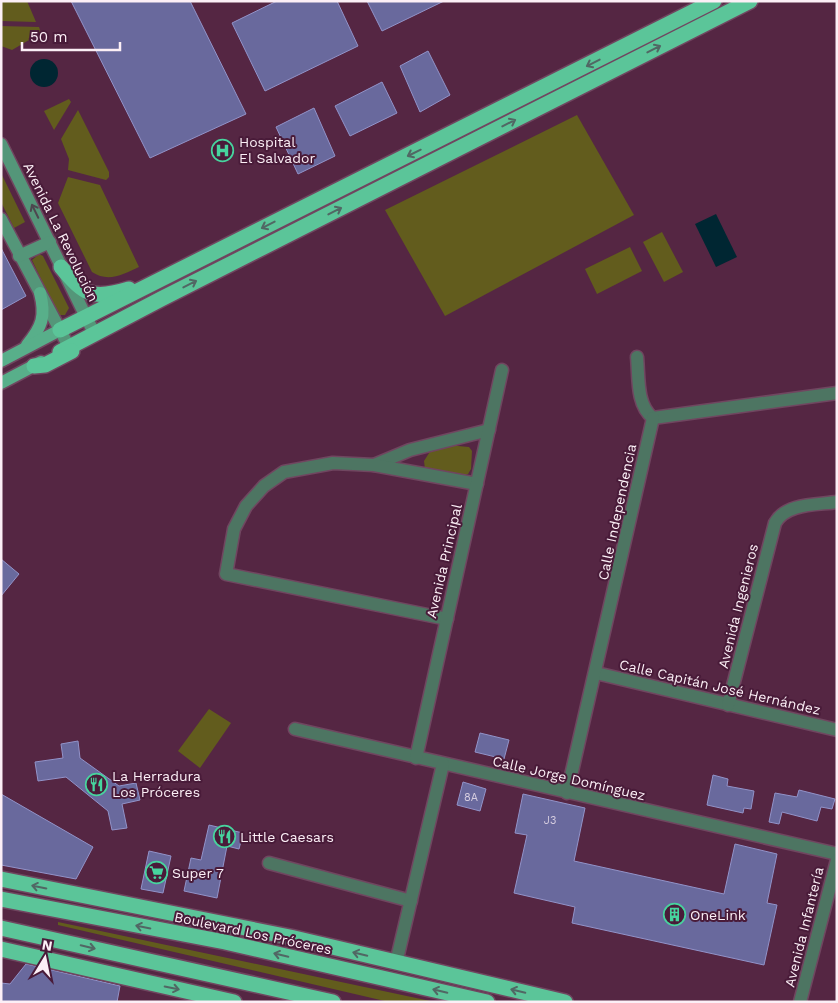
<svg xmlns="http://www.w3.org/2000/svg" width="838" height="1003" viewBox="0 0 838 1003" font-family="'Work Sans',sans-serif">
<rect width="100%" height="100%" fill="#552643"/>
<!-- green -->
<g fill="#625c1d">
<path d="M1,1H27L36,22L1,21Z"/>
<path d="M1,26L39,27L41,33L12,50L1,46Z"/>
<path d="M69,99L71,102L54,130L44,111Z"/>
<path d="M78,110L109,172V177L106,180L68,170L69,159L61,139Z"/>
<path d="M577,115L634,215L445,316L385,210Z"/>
<path d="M1,173L25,222L14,228L1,202Z"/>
<path d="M68,177L100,185L139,267C124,274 108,283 92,272L58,203Z"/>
<path d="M662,232L683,272L664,282L643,242Z"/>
<path d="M630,247L642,271L597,294L585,269Z"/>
<path d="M39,254L43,256L69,308L65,315H58L32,260Z"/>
<path d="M447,445L469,447L472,451L471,469L468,474L461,477L425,469L424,461L431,450Z"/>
<path d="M209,709L231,723L200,768L178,751Z"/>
<path d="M58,922L435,1002H389L58,925Z"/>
</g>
<!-- water -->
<g fill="#002632">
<circle cx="44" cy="73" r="14"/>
<path d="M716,214L737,257L716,267L695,224Z"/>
</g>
<!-- building -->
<g fill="#69699d" stroke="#9293c9">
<path d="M71,1H190L246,114L150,158Z"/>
<path d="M277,1H337L358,46L265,91L232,23Z"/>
<path d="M367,1H444L382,31Z"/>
<path d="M428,51L450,95L420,112L400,66Z"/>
<path d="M382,82L397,113L350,136L335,106Z"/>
<path d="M314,108L335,156L298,174L276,127Z"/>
<path d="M1,248L26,296L1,310Z"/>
<path d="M1,559L19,574L1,596Z"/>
<path d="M480,733L509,740L504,759L475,752Z"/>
<path d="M78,741L80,758L119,786L136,783L140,800L122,804L127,828L112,830L108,811L66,777L38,781L35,762L63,758L61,744Z"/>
<path d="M713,775L728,779L727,786L754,791L751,809L744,808L743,813L707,805Z"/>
<path d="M463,782L486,789L480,811L457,805Z"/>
<path d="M799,790L835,799L832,809L821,807L817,821L782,812L779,824L769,822L775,793L797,797Z"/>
<path d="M1,794L93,847L76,879L1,865Z"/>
<path d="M523,794L585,808L574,861L724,894L735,844L777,854L767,903L777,905L764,965L572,923L575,907L514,893L527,835L515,833Z"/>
<path d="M209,825L243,833L239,849L227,846L217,898L184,891L191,858L201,860Z"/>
<path d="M149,851L171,856L163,893L141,889Z"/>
<path d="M26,964L120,986L117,1002H1V983L10,984Z"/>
</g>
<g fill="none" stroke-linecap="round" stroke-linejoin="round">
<defs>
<g id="street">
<path d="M637,357C639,377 636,405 653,418"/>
<path d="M653,418L837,393"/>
<path d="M374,465L410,450L489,430"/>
<path d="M447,619L226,574L234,529L246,506L264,486L284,472L333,463L374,465L477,484"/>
<path d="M596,673L837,730"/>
<path d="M728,705L775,523C786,503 816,505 837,502"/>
<path d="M295,729L837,854"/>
<path d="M416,758L502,370"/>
<path d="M567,793L653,418"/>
<path d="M269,863L411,901"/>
<path d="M396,963L443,764"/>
<path d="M800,1002L837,860"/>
</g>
<g id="secondary">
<path d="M1,144L94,333"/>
<path d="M1,219L69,347"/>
<path d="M19,256L50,242"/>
</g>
<g id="primary">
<path d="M27,345C42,327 46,316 40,293"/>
<path d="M1,361L60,330"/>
<path d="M1,383L41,362"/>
</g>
<g id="highway">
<path d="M61,267C85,296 93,300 129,289"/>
<path d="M60,330L714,1"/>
<path d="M60,352L161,299L750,1"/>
<path d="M34,366L45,365L72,351"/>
<path d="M1,879L290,937L565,1002"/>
<path d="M1,899L225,942L487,1002"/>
<path d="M1,928L333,1002"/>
<path d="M1,949L234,1002"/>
</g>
</defs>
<!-- street casing -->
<use href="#street" stroke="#704660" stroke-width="15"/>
<!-- secondary casing -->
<use href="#secondary" stroke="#704660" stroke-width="15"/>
<!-- primary casing -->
<use href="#primary" stroke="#704660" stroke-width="15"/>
<!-- highway casing -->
<use href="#highway" stroke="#704660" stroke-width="18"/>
<!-- street -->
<use href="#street" stroke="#4d7562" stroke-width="12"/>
<!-- secondary -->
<use href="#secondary" stroke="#549679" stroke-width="12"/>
<!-- primary -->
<use href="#primary" stroke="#58af8a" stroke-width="12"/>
<!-- highway -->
<use href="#highway" stroke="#5bc599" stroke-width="15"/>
</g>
<!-- one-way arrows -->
<defs><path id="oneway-shaft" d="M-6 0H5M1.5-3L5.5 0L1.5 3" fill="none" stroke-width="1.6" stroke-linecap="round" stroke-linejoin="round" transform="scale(1.25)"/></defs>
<g stroke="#516764">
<use href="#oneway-shaft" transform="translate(654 49) rotate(-27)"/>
<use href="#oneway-shaft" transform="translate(593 63) rotate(153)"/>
<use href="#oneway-shaft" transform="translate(509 123) rotate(-27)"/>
<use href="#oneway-shaft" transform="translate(414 153) rotate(154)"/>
<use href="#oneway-shaft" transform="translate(335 211) rotate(-27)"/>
<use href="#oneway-shaft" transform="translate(268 225) rotate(153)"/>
<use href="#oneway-shaft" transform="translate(190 284) rotate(-27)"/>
<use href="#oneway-shaft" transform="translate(39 887) rotate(-169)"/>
<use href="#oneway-shaft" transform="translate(143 927) rotate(-169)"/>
<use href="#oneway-shaft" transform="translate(88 947) rotate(13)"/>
<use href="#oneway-shaft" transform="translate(360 954) rotate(-166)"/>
<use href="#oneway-shaft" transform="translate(281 955) rotate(-167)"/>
<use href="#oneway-shaft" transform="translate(172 988) rotate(12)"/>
<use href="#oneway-shaft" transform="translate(440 991) rotate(-167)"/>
<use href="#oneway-shaft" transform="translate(518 991) rotate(-167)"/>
</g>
<use stroke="#4d464f" href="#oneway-shaft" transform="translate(35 211) rotate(-116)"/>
<!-- icons -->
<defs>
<symbol id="hospital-ring" viewBox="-11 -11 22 22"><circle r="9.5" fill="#491b39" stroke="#47d49e" stroke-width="1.5"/><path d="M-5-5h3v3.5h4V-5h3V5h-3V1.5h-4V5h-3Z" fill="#47d49e"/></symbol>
<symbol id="restaurant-ring" viewBox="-11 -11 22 22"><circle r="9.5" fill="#491b39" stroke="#47d49e" stroke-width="1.5"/><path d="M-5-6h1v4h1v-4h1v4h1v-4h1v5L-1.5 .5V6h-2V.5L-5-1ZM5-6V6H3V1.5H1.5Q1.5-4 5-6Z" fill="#47d49e"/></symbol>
<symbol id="supermarket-ring" viewBox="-11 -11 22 22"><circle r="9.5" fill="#491b39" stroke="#47d49e" stroke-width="1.5"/><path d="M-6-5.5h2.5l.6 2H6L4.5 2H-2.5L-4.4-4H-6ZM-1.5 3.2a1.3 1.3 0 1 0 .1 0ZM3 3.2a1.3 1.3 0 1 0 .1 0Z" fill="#47d49e"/></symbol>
<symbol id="building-ring" viewBox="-11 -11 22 22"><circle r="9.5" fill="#491b39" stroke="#47d49e" stroke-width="1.5"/><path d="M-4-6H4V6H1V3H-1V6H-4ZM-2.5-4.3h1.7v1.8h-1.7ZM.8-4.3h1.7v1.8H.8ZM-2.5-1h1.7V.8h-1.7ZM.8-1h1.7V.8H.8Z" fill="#47d49e"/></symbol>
</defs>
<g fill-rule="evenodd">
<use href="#hospital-ring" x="210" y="138" width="25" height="25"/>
<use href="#restaurant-ring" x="84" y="772" width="25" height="25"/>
<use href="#restaurant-ring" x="212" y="824" width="25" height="25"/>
<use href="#supermarket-ring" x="144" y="860" width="25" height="25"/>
<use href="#building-ring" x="662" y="902" width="25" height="25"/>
</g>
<g text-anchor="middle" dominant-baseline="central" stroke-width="4" stroke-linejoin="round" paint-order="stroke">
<!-- number labels -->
<g font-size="11" fill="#d7cee0">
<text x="471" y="797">8A</text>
<text x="550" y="820">J3</text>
</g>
<!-- poi labels -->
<g font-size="14" fill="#fceff6" stroke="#491b39" text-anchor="start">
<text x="239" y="142">Hospital<tspan x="239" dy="16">El Salvador</tspan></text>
<text x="112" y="776">La Herradura<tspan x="112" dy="16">Los Próceres</tspan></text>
<text x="240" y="837">Little Caesars</text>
<text x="172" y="873">Super 7</text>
<text x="690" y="915">OneLink</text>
</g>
<!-- street labels -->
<g font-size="14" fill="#fceff6" stroke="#491b39">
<text transform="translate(61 232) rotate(64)">Avenida La Revolución</text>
<text transform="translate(617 512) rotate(-78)">Calle Independencia</text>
<text transform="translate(444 561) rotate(-77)">Avenida Principal</text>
<text transform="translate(738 606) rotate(-76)">Avenida Ingenieros</text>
<text transform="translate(720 687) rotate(13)">Calle Capitán José Hernández</text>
<text transform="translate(569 778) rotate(13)">Calle Jorge Domínguez</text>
<text transform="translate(804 927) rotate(-76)">Avenida Infantería</text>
<text transform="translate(253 933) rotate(12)">Boulevard Los Próceres</text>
</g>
</g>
<!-- border -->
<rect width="838" height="1003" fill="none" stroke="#fceff6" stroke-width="5"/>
<!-- north arrow -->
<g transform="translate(45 958) rotate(10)" stroke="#491b39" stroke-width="4" paint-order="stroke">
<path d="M0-4L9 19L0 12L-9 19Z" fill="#fceff6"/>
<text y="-8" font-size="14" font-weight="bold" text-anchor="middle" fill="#fceff6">N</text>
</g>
<!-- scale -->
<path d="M22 42v8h98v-8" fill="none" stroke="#fceff6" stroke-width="2.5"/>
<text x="30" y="42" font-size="15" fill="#fceff6" stroke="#491b39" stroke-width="4" paint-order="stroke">50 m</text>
</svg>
